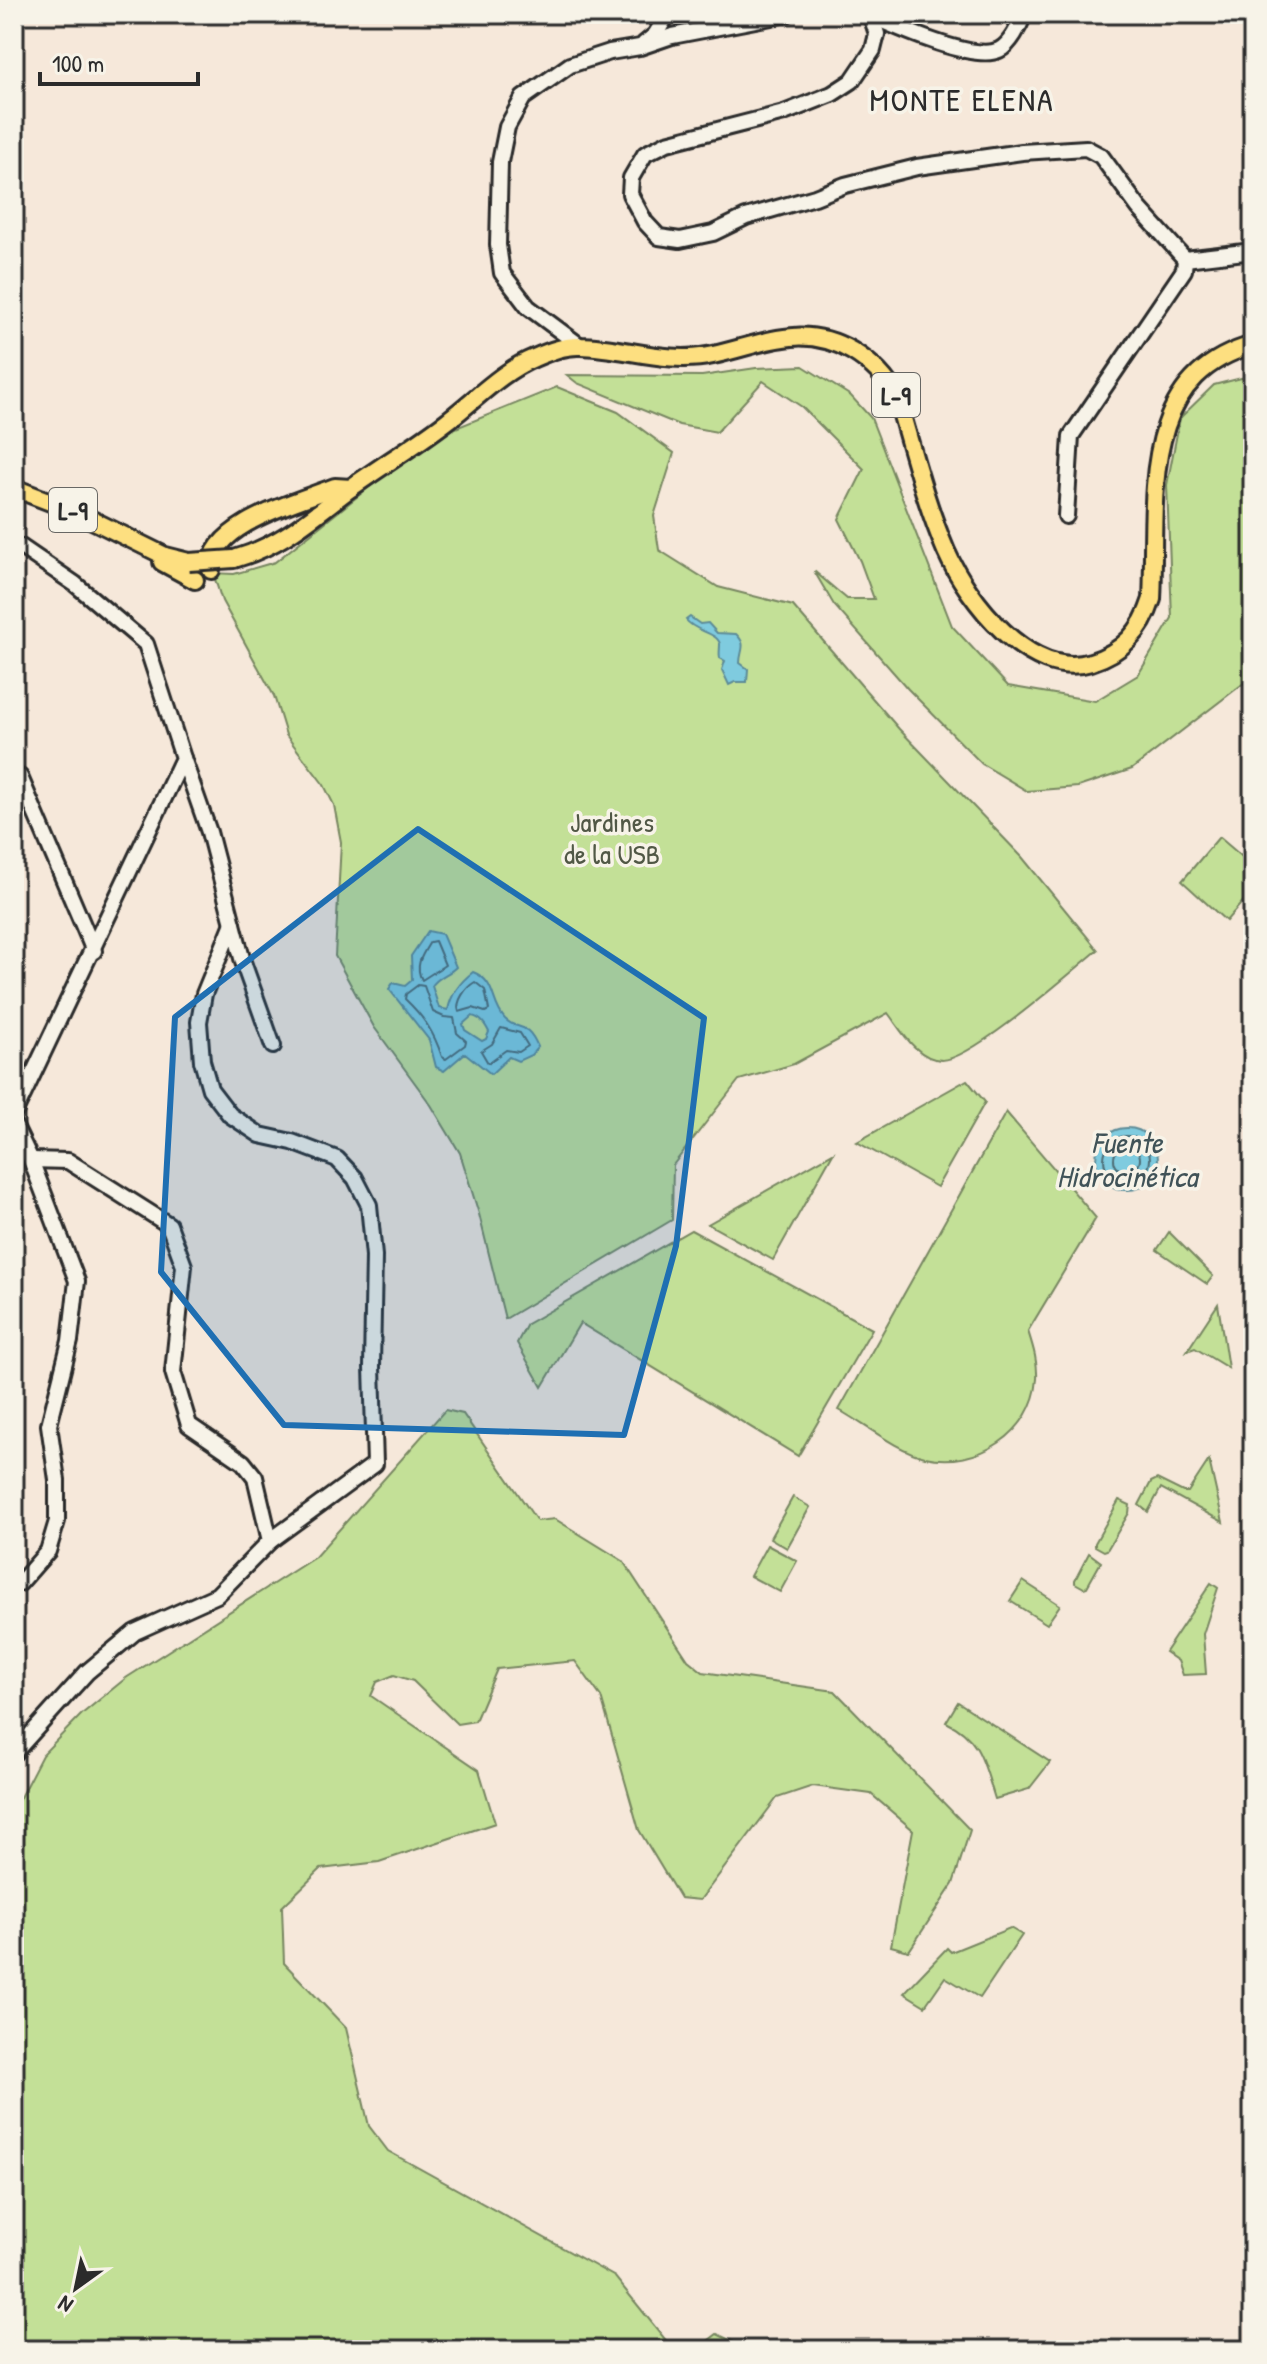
<svg xmlns="http://www.w3.org/2000/svg" width="1267" height="2364" viewBox="0 0 1267 2364" font-family="'Patrick Hand',sans-serif">
<rect width="100%" height="100%" fill="#f6e8da"/>
<filter id="ink" filterUnits="userSpaceOnUse"><feTurbulence type="fractalNoise" baseFrequency=".0125" numOctaves="2"/><feDisplacementMap in="SourceGraphic" scale="16" xChannelSelector="R" yChannelSelector="G"/><feConvolveMatrix kernelMatrix="1 2 1 2 8 2 1 2 1" color-interpolation-filters="sRGB"/></filter>
<g filter="url(#ink)">
<!-- green -->
<g fill="#c3e097" stroke="#778661" stroke-width="2">
<path d="M803,366L851,396L871,418L952,626L1008,686L1095,701L1138,675L1172,618L1167,485L1180,418L1214,385L1253,375V676L1132,769L1078,787L1027,791L982,764L908,689L834,605L814,571L847,599H874L860,561L839,519L864,469L802,407L763,381L717,432L679,425L577,383L567,375L702,376L756,368Z"/>
<path d="M557,387L618,412L674,453L654,516L659,550L718,587L793,606L899,729L1022,857L1098,950C1070,973 972,1060 942,1060C917,1060 901,1030 888,1013L794,1064L739,1080L673,1165L672,1220L505,1319L479,1214L460,1153L431,1105L374,1027L335,956L341,842L334,805L324,785L286,735L274,696L222,601L213,573L234,574L275,562L431,438Z"/>
<path d="M1219,837L1253,866V890L1226,921L1182,881Z"/>
<path d="M967,1080L985,1102L937,1187L857,1142Z"/>
<path d="M1006,1112L1096,1218L1028,1331C1033,1347 1038,1362 1037,1379C1033,1433 977,1469 925,1457C898,1451 864,1424 839,1410Z"/>
<path d="M833,1153L773,1260L708,1224Z"/>
<path d="M691,1230L872,1329L798,1456L580,1323L542,1387L517,1343L527,1324Z"/>
<path d="M1169,1232L1213,1276L1207,1284L1157,1250Z"/>
<path d="M1218,1304L1228,1368L1195,1348L1187,1351Z"/>
<path d="M445,1410L463,1414L537,1521L555,1519L623,1561L688,1660L703,1672L835,1691L970,1830L953,1884L909,1951L891,1946L913,1830L871,1794L813,1786L777,1798L700,1900L680,1898L639,1830L601,1697L575,1661L497,1669L475,1721L457,1724L413,1681L394,1675L377,1682L371,1696L479,1770L495,1823L379,1862L321,1869L282,1907L284,1963L346,2028L369,2126L388,2151L615,2277L672,2348L677,2350H14V1809L42,1755L82,1714L126,1678L315,1557Z"/>
<path d="M1209,1460L1223,1522L1161,1488L1148,1512L1139,1505L1151,1482L1157,1479L1183,1492H1188Z"/>
<path d="M793,1497L810,1507L787,1548L770,1538Z"/>
<path d="M1119,1500L1130,1505L1129,1513L1107,1550L1104,1551L1095,1546V1543Z"/>
<path d="M767,1545L797,1561L780,1592L750,1576Z"/>
<path d="M1089,1553L1101,1562L1087,1587L1084,1588L1075,1583V1580Z"/>
<path d="M1023,1581L1060,1605L1047,1624L1010,1601Z"/>
<path d="M1211,1583L1218,1588L1203,1634L1206,1674L1183,1675L1178,1661L1165,1652Z"/>
<path d="M958,1702L1050,1762L1029,1789L995,1799C984,1765 981,1738 946,1722Z"/>
<path d="M1010,1928L1022,1935L980,1998L945,1977L925,2006L904,1993L947,1948L951,1952Z"/>
<path d="M717,2334L751,2350H696Z"/>
</g>
<!-- water -->
<g fill="#7fcbdf" stroke="#5d8b97" stroke-width="2" fill-rule="evenodd">
<path d="M690,617L700,624L708,623L717,633L736,634C748,645 740,650 740,663L748,669L747,682H735L729,685L722,670L725,661L720,658C719,654 720,649 720,644C717,632 695,632 686,620Z"/>
<path d="M428,931L442,934L456,967C448,975 438,976 432,986L439,1008L448,1010C451,994 460,982 473,972C497,981 490,1003 505,1019C518,1032 526,1019 538,1047L531,1055L518,1061L509,1057L491,1074L465,1053L444,1071L436,1067L429,1040L389,989L393,983L405,986L412,980L411,956ZM472,1016C481,1018 485,1024 489,1032L486,1039L482,1041L465,1030L463,1024Z"/>
<circle cx="1127" cy="1159" r="31"/>
</g>
<g fill="none" stroke-linecap="round" stroke-linejoin="round">
<!-- shore -->
<g stroke="#4d6b73" stroke-width="2">
<path d="M435,941L445,965L422,980C414,966 422,955 430,942Z"/>
<path d="M475,982L485,990L489,1010L485,1012L473,1008L459,1012C455,1002 466,987 475,982Z"/>
<path d="M418,985L424,986L433,1012L444,1017L454,1018L457,1033L466,1041L465,1045L446,1059L442,1057C434,1032 423,1016 405,999L406,994Z"/>
<path d="M501,1028L520,1033L528,1046L519,1052L506,1050L488,1063L481,1051L492,1044Z"/>
<circle cx="1127" cy="1159" r="23"/>
<circle cx="1127" cy="1159" r="13"/>
</g>
<defs>
<g id="minor">
<path d="M867,14L871,16L877,34L873,50L852,81L832,94L784,113L667,143L645,154L631,178L630,194L645,222L659,237L680,240L713,233L746,217L815,197L845,185L917,167L1022,152L1086,148L1101,156L1139,208L1185,259L1253,251"/>
<path d="M871,16C896,27 974,62 999,50C1010,45 1020,25 1024,14"/>
<path d="M644,44L655,35L668,14"/>
<path d="M579,345L528,307L502,273L498,245L500,162L507,127L523,98L570,65L610,52L640,47L672,36L787,14"/>
<path d="M1066,516L1071,436L1184,270L1185,259"/>
<path d="M183,758L209,832L243,962L273,1046"/>
<path d="M14,774L20,777L94,951"/>
<path d="M233,923L204,994L199,1022L202,1061L210,1089L230,1115L260,1135L292,1142L337,1159L355,1178L369,1205L374,1256L372,1367L375,1464L270,1541"/>
<path d="M14,1114L183,758L146,644L75,584L21,547"/>
<path d="M14,1125L31,1160L77,1281L70,1341L49,1425L57,1480V1521L48,1551L20,1583H14"/>
<path d="M14,1753L87,1672L135,1632L217,1595L270,1541L255,1477L243,1462L189,1425L173,1372L184,1266L169,1225L68,1161L31,1160"/>
</g>
<g id="major">
<path d="M14,488L74,511L165,556L189,562"/>
<path d="M234,559C283,545 313,516 352,487C383,465 416,445 446,422C474,401 502,371 534,358C547,352 566,345 581,346C625,347 667,365 713,355C764,344 802,322 852,351C872,363 887,378 897,398C912,449 925,502 946,551C967,599 1030,681 1091,662C1123,652 1142,631 1152,599C1157,504 1135,377 1253,345"/>
<path d="M162,562L195,580"/>
<path d="M211,570C209,524 300,501 335,487L351,488"/>
</g>
</defs>
<!-- minor casing -->
<use href="#minor" stroke="#2b2b2b" stroke-width="20"/>
<!-- major casing -->
<use href="#major" stroke="#2b2b2b" stroke-width="22"/>
<!-- minor -->
<use href="#minor" stroke="#f7f3e8" stroke-width="14"/>
<!-- major -->
<use href="#major" stroke="#fddf80" stroke-width="16"/>
<defs>
<path id="major-bridge" d="M189,562L234,559"/>
</defs>
<!-- major-bridge casing -->
<use href="#major-bridge" stroke="#2b2b2b" stroke-width="22" stroke-linecap="butt"/>
<!-- major-bridge -->
<use href="#major-bridge" stroke="#fddf80" stroke-width="16"/>
</g>
</g>
<!-- marked area -->
<path fill="#1f6fb2" fill-opacity="0.2" stroke="#1f6fb2" stroke-width="6" stroke-linejoin="round" d="M418,829L704,1018L676,1246L624,1435L284,1425L161,1272L175,1017Z"/>
<g text-anchor="middle" dominant-baseline="central" stroke-width="7" stroke-linejoin="round" paint-order="stroke">
<!-- shield labels -->
<g fill="#f7f3e8" stroke="#686764" stroke-width="2">
<rect x="872" y="373" width="48" height="44" rx="6"/>
<rect x="49" y="488" width="48" height="44" rx="6"/>
</g>
<g font-size="26" font-weight="bold" fill="#2b2b2b">
<text x="896" y="395">L-9</text>
<text x="73" y="510">L-9</text>
</g>
<!-- park labels -->
<g font-size="28" fill="#515846" stroke="#f7f3e8">
<text x="612" y="822">Jardines<tspan x="612" dy="32">de la USB</tspan></text>
</g>
<!-- water labels -->
<g font-size="30" font-style="italic" fill="#405358" stroke="#f7f3e8">
<text x="1127" y="1142">Fuente<tspan x="1127" dy="34">Hidrocinética</tspan></text>
</g>
<!-- quarter labels -->
<g font-size="32" letter-spacing="2" fill="#2b2b2b" stroke="#f7f3e8">
<text x="962" y="99">MONTE ELENA</text>
</g>
</g>
<!-- margin -->
<rect width="1267" height="2364" fill="none" stroke="#f7f3e8" stroke-width="48"/>
<rect x="24" y="24" width="1219" height="2316" fill="none" stroke="#2b2b2b" stroke-width="3" filter="url(#ink)"/>
<!-- north arrow -->
<g transform="translate(76 2288) rotate(213)" stroke="#f7f3e8" stroke-width="6" paint-order="stroke">
<path d="M0-6L14 30L0 20L-14 30Z" fill="#2b2b2b"/>
<text y="-12" font-size="22" font-weight="bold" text-anchor="middle" fill="#2b2b2b">N</text>
</g>
<!-- scale -->
<path d="M40 72v12h158v-12" fill="none" stroke="#2b2b2b" stroke-width="4"/>
<text x="52" y="72" font-size="24" fill="#2b2b2b" stroke="#f7f3e8" stroke-width="6" paint-order="stroke">100 m</text>
</svg>
